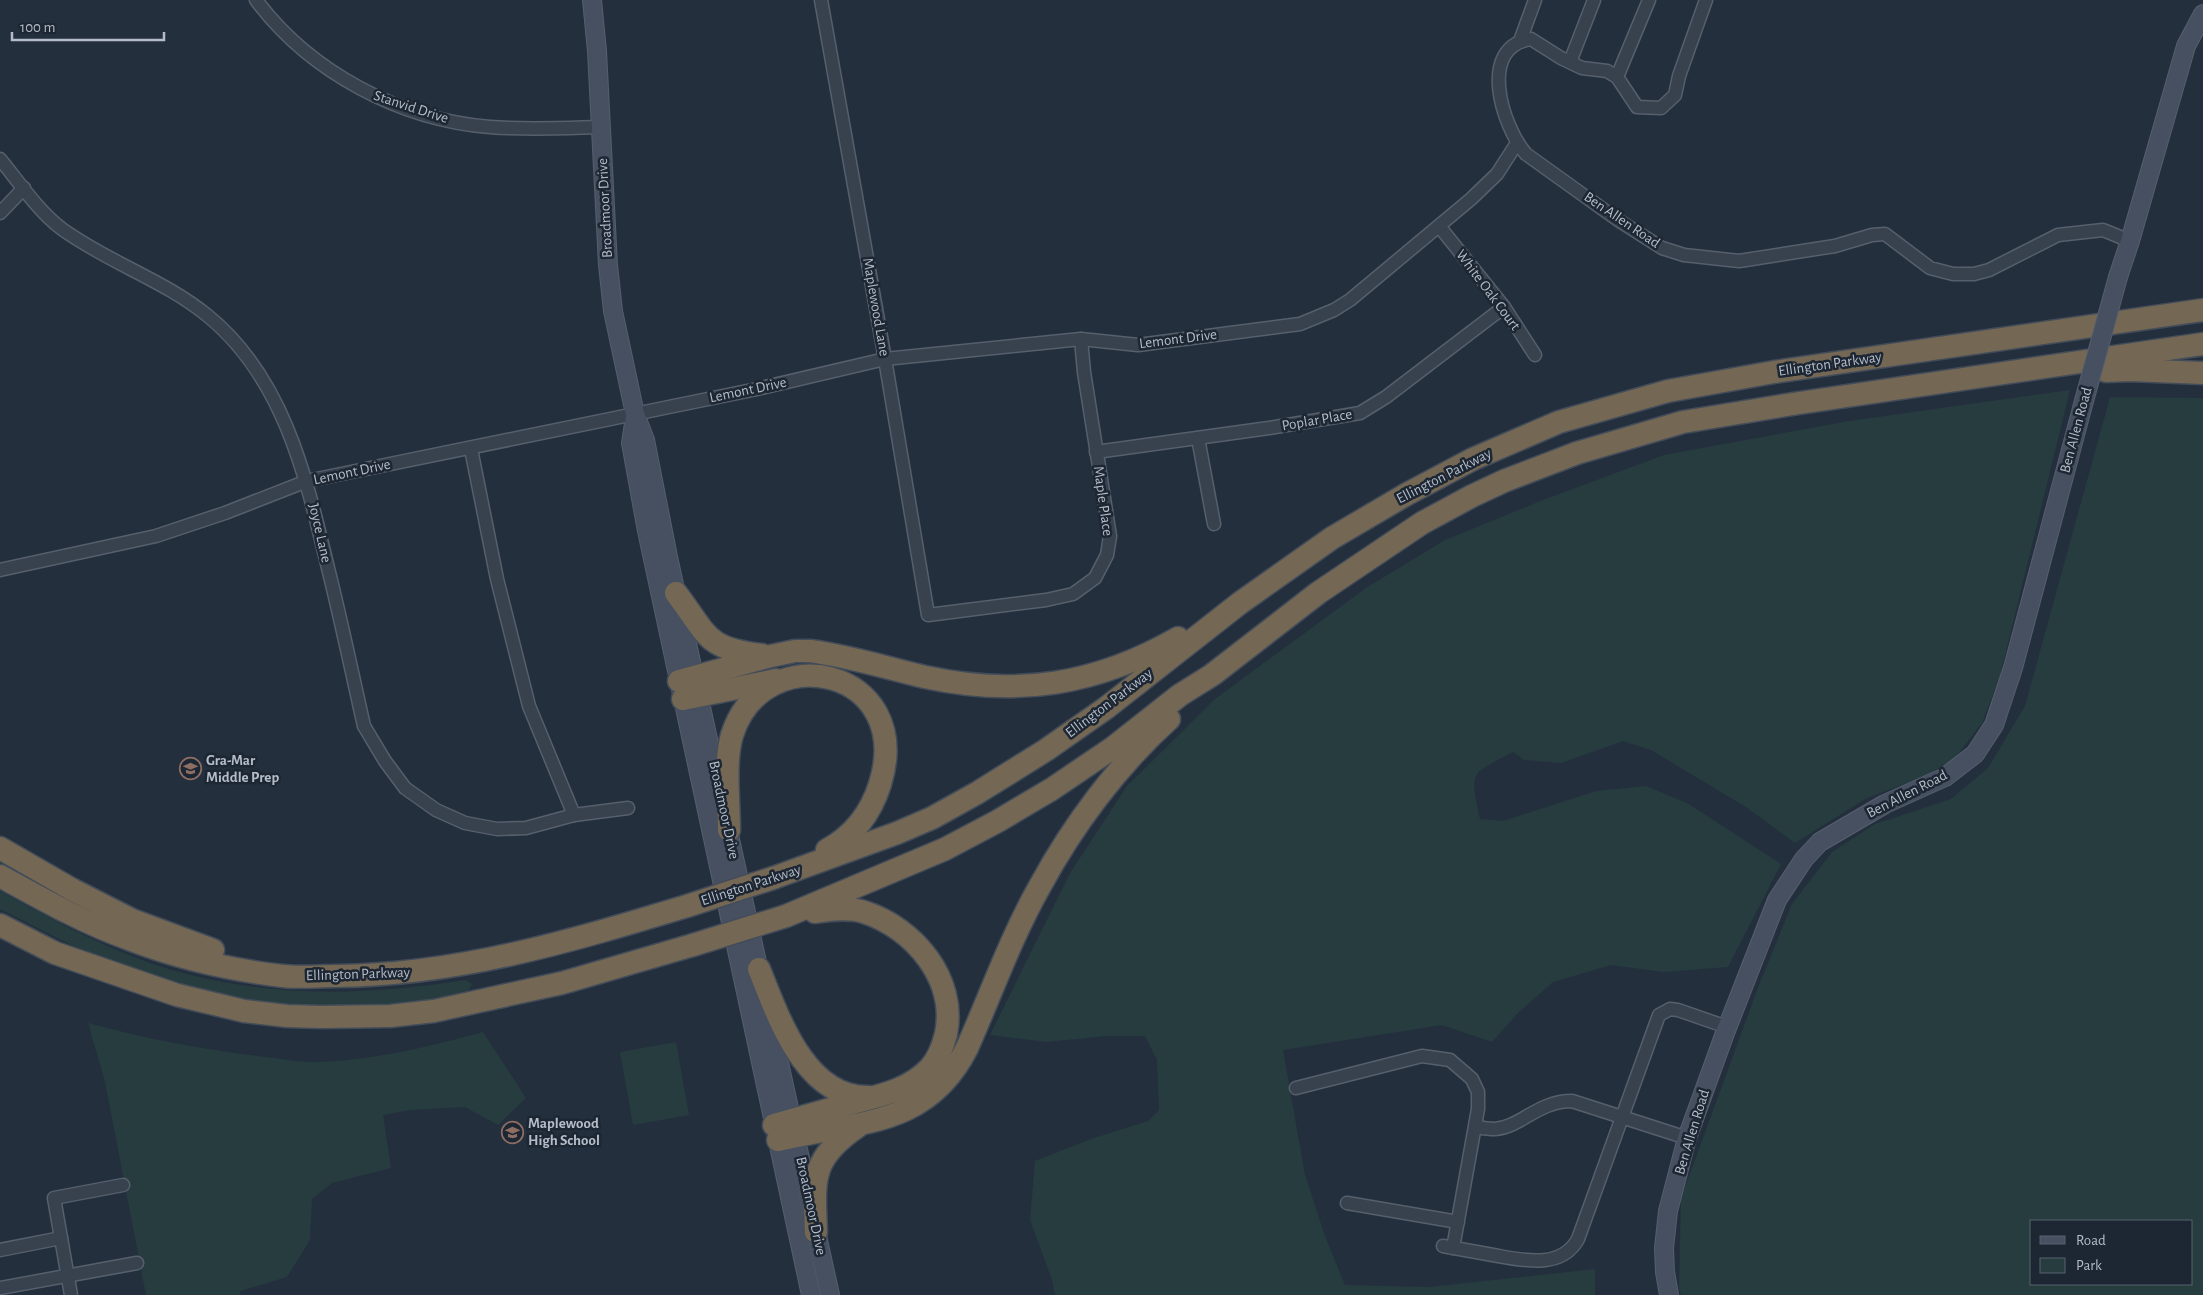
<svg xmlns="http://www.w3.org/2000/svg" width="2203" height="1295" viewBox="0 0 2203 1295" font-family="'Alegreya Sans',sans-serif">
<rect width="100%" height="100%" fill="#242f3e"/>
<!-- green -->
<g fill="#263c3f" fill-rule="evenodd">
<path d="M2070,390L2000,676L1982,723L1954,759L1923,777L1867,798L1795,843L1746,807L1651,750L1623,741L1561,763L1524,760L1513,752C1469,775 1470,770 1480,819L1503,821L1596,791L1646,786L1687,803L1781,864L1728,967L1663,972L1611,965L1553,982L1518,1013L1492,1042L1442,1025L1283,1050L1305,1175L1325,1236L1345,1285L1429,1287L1595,1269V1295H1055L1052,1280L1030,1220L1035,1161L1091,1139L1148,1121L1159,1110L1157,1060L1145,1036H1106L1046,1042L990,1035L1070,873L1127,786L1215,699L1366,588L1445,540L1543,500L1664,455L1849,421Z"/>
<path d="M2110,397L2203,398V1295H1681L1679,1289L1681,1198L1759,985L1792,904L1832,852L1875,824L1951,799L1988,768L2025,706ZM2032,1221H2192V1284H2032Z"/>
<path d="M0,891C55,921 111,952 172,970C271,998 364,996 465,980L472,984L469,990L436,1001L377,1007L305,1008L246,1002L115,967L0,909Z"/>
<path d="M88,1023C147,1039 205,1050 266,1057C283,1059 302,1063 319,1062C375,1060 428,1047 483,1032L526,1098L498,1125L465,1107L411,1110L383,1115L391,1168L332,1183L312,1199L310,1240L287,1277L240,1291V1295H146L105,1082Z"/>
<path d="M676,1042L689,1115L633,1125L620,1052Z"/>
</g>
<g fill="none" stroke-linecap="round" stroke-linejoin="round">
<defs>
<g id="street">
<path d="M256,0C310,72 400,120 490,127C527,130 564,128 600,127"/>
<path d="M821,0L885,359L928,615L1046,600L1073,594L1095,578L1107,555L1110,536L1084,372L1081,339"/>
<path d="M1706,0L1679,76L1675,95L1661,108L1637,107L1617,77L1607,71L1582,68L1561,58L1531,39C1477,47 1502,126 1526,154L1618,220L1662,248L1684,255L1739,261L1835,246L1872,235L1885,234L1930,268L1953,274H1974L1989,270L2058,235L2103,230L2130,241"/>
<path d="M1520,41L1535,0"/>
<path d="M1570,62L1594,0"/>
<path d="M1617,77L1649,0"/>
<path d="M0,159C19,182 38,211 62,229C109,263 164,280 208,316C284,378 306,477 328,568C341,620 352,673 364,726L385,761L405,788L436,810L465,823L497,829L526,828L574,815L628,808"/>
<path d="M0,213L24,188"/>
<path d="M1439,226L1504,307L1535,355"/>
<path d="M1198,438L1214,524"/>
<path d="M471,449L497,579L529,706L574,815"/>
<path d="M1096,452L1269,428L1360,413L1386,397L1504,307"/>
<path d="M0,570L156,536L225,513L307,481L757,389L885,359L1081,339L1138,345L1300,324L1334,310L1350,300L1471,199L1497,174L1517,143"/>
<path d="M1296,1088L1422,1056L1450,1060L1472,1079L1478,1092V1109L1453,1248"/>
<path d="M1476,1127C1482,1128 1489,1129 1495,1129C1521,1127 1538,1101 1572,1101L1687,1138"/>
<path d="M1347,1203L1458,1222"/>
<path d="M1443,1246C1460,1249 1477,1252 1493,1255C1522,1260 1561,1270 1578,1239L1659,1015L1670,1009L1678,1010L1727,1027"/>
<path d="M0,1250L61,1238"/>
<path d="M0,1288L137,1263"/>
<path d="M71,1295L54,1198L123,1185"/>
</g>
<g id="secondary">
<path d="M592,0L597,51L608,265L613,311L635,414L645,440L668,557L830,1295"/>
<path d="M2118,277L2130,241L2186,46L2203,14"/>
<path d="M635,417L631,443L647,531L811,1295"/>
<path d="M1669,1295L1665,1272L1664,1248L1668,1211L1687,1138L1725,1033L1777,900L1804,859L1820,842L1885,804L1945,777L1975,754L1994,725L2013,668L2084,401"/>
</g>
<g id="highway">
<path d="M2106,371L2130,370L2203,373"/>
<path d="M676,593C708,635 705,649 762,655"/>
<path d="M679,681L771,656L795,651H810C849,656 887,668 925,677C1017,697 1096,685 1178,638"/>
<path d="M683,699L776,680"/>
<path d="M729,830C729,802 724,762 732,735C764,635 916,668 880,784C871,813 853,836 827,850"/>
<path d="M0,848L73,890L132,920L213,950"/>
<path d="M0,876C42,899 84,923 129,939C178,958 231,970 283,976C300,978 319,976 336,976C458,975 571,941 687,906"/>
<path d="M773,878L897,833L932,818L977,793L1046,750L1106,708L1240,603L1332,538L1407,494L1473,459L1559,422L1668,391L1774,372L2203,310"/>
<path d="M786,916L945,849L998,821L1052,789L1114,747L1180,695L1212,675L1318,593L1422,523L1472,496L1504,481L1577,453L1683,422L1799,403L2203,344"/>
<path d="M0,925L55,953L177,995L244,1011L287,1016L321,1017L390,1016L434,1011L562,983L693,945"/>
<path d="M759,969C778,1016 805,1099 869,1097"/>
<path d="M774,1125C799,1118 823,1111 848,1104C878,1096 908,1091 930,1068C939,1058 943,1046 946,1034C957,979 914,928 864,912C849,907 829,910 815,912"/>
<path d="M778,1140C855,1121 926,1129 967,1048C991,994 1011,937 1040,886C1073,825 1118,765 1169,719"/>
<path d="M816,1232C814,1180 810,1159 857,1127"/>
</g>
</defs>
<!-- street casing -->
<use href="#street" stroke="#565f6c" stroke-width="15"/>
<!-- secondary casing -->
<use href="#secondary" stroke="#565f6c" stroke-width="20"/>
<!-- highway casing -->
<use href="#highway" stroke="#434c59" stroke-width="25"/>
<!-- street -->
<use href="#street" stroke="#38414e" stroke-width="12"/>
<!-- secondary -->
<use href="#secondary" stroke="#465061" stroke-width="18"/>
<!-- highway -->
<use href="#highway" stroke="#746855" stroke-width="22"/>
<defs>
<path id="secondary-bridge" d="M2084,401L2118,277"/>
<g id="highway-bridge">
<path d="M687,906L773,878"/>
<path d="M693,945L786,916"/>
</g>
</defs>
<!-- secondary-bridge casing -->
<use href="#secondary-bridge" stroke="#565f6c" stroke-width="20" stroke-linecap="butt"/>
<!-- highway-bridge casing -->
<use href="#highway-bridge" stroke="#434c59" stroke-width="25" stroke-linecap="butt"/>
<!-- secondary-bridge -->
<use href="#secondary-bridge" stroke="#465061" stroke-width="18"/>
<!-- highway-bridge -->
<use href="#highway-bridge" stroke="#746855" stroke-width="22"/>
</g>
<!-- icons -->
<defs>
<symbol id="school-ring" viewBox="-11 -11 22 22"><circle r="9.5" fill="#1d2633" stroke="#8d6e63" stroke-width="1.5"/><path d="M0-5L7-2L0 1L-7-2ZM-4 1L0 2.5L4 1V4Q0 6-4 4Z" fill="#8d6e63"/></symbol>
</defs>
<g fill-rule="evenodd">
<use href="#school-ring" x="178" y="756" width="25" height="25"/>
<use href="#school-ring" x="500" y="1120" width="25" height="25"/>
</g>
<g text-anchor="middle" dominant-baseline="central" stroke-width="5" stroke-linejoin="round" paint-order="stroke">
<!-- street labels -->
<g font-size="15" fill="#b4bcc9" stroke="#1d2633">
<text transform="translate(411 107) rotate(18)">Stanvid Drive</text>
<text transform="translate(605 208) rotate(-93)">Broadmoor Drive</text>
<text transform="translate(1622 220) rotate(34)">Ben Allen Road</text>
<text transform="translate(1488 290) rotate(53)">White Oak Court</text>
<text transform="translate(876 307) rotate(80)">Maplewood Lane</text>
<text transform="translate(1178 339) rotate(-7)">Lemont Drive</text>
<text transform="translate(1830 364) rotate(-8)">Ellington Parkway</text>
<text transform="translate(748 390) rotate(-12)">Lemont Drive</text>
<text transform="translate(1317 420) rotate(-10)">Poplar Place</text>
<text transform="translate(2076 430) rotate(-75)">Ben Allen Road</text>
<text transform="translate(352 472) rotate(-12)">Lemont Drive</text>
<text transform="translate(1444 476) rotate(-27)">Ellington Parkway</text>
<text transform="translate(1103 501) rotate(82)">Maple Place</text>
<text transform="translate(320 533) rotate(77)">Joyce Lane</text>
<text transform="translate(1109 703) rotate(-37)">Ellington Parkway</text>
<text transform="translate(1907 794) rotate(-27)">Ben Allen Road</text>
<text transform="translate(724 810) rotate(78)">Broadmoor Drive</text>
<text transform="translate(751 885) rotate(-18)">Ellington Parkway</text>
<text transform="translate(358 974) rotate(-2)">Ellington Parkway</text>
<text transform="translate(1692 1132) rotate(-73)">Ben Allen Road</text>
<text transform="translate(811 1206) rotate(78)">Broadmoor Drive</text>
</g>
<!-- poi labels -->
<g font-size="15" font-weight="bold" fill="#b4bcc9" stroke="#1d2633" text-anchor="start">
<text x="206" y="760">Gra-Mar<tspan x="206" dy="17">Middle Prep</tspan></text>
<text x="528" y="1123">Maplewood<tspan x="528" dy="17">High School</tspan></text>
</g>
</g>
<!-- legend -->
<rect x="2030" y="1220" width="162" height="65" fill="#1d2633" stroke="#59626f"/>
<rect x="2040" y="1236" width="25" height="8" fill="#465061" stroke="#59626f"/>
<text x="2076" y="1245" font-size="15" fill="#b4bcc9">Road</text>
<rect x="2040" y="1258" width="25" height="15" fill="#263c3f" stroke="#59626f"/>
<text x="2076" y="1270" font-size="15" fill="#b4bcc9">Park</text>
<!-- scale -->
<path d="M12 32v8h152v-8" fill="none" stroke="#b4bcc9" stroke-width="2.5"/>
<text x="20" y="32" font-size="15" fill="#b4bcc9" stroke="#1d2633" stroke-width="4" paint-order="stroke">100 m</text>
</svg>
